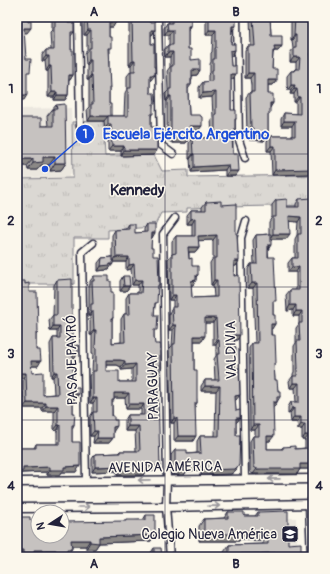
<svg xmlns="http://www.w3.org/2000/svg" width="330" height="574" viewBox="0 0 330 574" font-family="Pangolin,sans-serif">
<defs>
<pattern id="park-tufts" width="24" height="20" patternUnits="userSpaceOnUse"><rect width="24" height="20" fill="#dbd8d3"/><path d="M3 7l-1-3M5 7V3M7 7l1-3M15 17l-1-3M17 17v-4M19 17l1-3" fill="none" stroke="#bcb9b6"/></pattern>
</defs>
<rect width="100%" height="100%" fill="#fbf7ec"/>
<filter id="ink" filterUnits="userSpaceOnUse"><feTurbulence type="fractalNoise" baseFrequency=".025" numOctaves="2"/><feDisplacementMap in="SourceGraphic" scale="8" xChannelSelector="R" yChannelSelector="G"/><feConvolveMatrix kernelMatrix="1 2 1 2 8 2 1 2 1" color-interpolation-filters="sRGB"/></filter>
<g filter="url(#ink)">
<!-- built -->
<g fill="#ebe7df">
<path d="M71,108L73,171L68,177L17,178V109Z"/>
<path d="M283,518H296L298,557H224V552L283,550Z"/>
</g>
<!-- park -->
<path fill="url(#park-tufts)" stroke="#7e7d87" d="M103,121L105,156L154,155L162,171L188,170V177L313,175V205L187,208V212L161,213L154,227L108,230V238H74V284H17V179L73,178L72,122Z"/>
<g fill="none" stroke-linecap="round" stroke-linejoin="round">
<defs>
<g id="street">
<path d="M78,17L80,127L87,136"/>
<path d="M158,17L161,145L173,154"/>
<path d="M237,17L239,140L245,158"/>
<path d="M245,480L241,238L246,221"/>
<path d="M86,481L82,252L93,243"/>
<path d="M309,504L311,557"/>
<path d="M170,557L166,507L167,480L163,234L175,218"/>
</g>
<g id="secondary">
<path d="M17,482L313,479"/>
<path d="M17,508L166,507L313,504"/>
</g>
</defs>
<!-- street casing -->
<use href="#street" stroke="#22223b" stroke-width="9"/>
<!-- secondary casing -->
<use href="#secondary" stroke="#22223b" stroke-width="11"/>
<!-- street -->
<use href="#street" stroke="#fbf7ec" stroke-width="6"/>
<!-- secondary -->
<use href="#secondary" stroke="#fbf7ec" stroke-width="8"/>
</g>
<!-- wall -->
<g fill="#aaa7a5" stroke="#22223b" fill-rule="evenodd">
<path d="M52,17H69L68,23L74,32L71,36V50L73,75L70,80H69L68,95L65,100H54V97H48V71H46L45,61H42V55L46,50H51L50,32L52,30Z"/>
<path d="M90,17H116L113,27H109V104L111,116H124L125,93L127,89V76L131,71V65H129V17H149V22L155,30L152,35H151V80H150V93L153,106L151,118V127L157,150L154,155L121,156V151H108V129H105L104,121H88L87,109L89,107V80H87V65H86L85,53L87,50V35H84V24L87,19H89Z"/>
<path d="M168,17H191V26L188,31V49L191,60L200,70L197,75L192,76L191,85L188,89L189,115L198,131H190L189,138L186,143H172L167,140V101H166L165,94L168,91L167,71L170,67V57H165L164,50L168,45H169V35H164V28L167,23H169Z"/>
<path d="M204,17H236L232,31L231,44L235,50L232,56H230L231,66L233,79H231V110L236,119L235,121V137L233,141V154L235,176H225V170L191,172L190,159H189V143L192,138H212L211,119L213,117L212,97L199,98V87L203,82H208V75L210,73V64L211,62V53L212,52L213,35H206V19H204Z"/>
<path d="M250,17H270L271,35L282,46L278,51H274L273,54L272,69L277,80L273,85H268V94L273,103L270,107L268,116V136L264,141L249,140V133H247L246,97L250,92H251V85L250,78H245V51L248,46H251Z"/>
<path d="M279,17H311V58L313,78H312V169L309,174L272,175L271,151H267V141L271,136H292V126H281V119L284,113L296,114V102H294V94H290L291,90H288L287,85V76L291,71H293L295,69H296V62H290V53L293,49L292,40H291V18H279Z"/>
<path d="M56,105L66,163L61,170L50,171L49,165H41L37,170H28L27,166H17V118L41,126H48L47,116Z"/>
<path d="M299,199L312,208H313V469H300L297,474H253L250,472V441L253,436H255V430H250L249,348L252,343H255L253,288H248V269L251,264H254L253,240L256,235L269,234V222L272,217V205L276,200L287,207H296V204ZM289,221L298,222L297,235L295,239V258H292L288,263V272H296V290H290L286,295L287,311L293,310V316H299V324L296,328V343L294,346V372L293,374V376L289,381L290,388H295L296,402H291L288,407V414L290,413L291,422H297L298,429H302V440H305V448L295,449L283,447L281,449H267V441H270L273,407H274L280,397L275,380L271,329L275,324L273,315V305L268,250L271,239H286Z"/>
<path d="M206,202L221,205L236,266H234L237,340H234L236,400L235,401L236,411L240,418L236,423V470L231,474L201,475V470L187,471L184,475H173L171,474V455L175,450L187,454L197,453V441L200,436H215L216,391H201V386L205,380H215L214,359L216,356V345H213V323H205L202,341H194V370L197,403L195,406L193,441H174V423H171L169,349L172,346L173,330H169V313L173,307V300H169L168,259L172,254V241L176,236H192V224H187V215L191,210H202V207ZM198,240H213V258L210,263L211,285H213L214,297L192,298L191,285H193L196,280V277L198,275L192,266L189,259V252H195L199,247Z"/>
<path d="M129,224L135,233H144V229L147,224L151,238V248L158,286L155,306L154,315V335L156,376H153L160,466L156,471H146L143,475H117L116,471L92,472V459L95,454L118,453L120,451H136L135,431H125V420L128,415H141V409H126L125,398H114V400L112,403L113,438L109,443H93L94,436H90V417L93,412V403H90L89,376L92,371L93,353H92V335H90V316H88V309L89,307V286L90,284V281L94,276L113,318L112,320V343L121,342V319L124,314H126V298L129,293H138V285H132L131,269L126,270V262H113L109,269H107L106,270L98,271V263L102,258L112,257V235L115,230H125ZM106,365H117L121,367V370L132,369V382H119L106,371Z"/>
<path d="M123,276L130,286L126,291H120V281Z"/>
<path d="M57,280L72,315L73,346L75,358H73V387L75,399H73V413L74,425L72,429V442L76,472H62L60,475H47V472L22,473L20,476L17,477V450L18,448H34L36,444H57V431L54,430V411H42V408H23V378H17V281L25,284L29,292L38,332L36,335V350L38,366H31L32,373L43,395L54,394L53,377H51L50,344L53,338H57V331H50L49,320L53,315L54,285Z"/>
<path d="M228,512L244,516H255L258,512L288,544L298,557H224V552L229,545L263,544V540H253V539H240L239,541H199V526L204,519L224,518Z"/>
<path d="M146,515L155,535L151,541L99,543L95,549H86V546H71L68,555V557H52V556H34V557H19V556H17V521L20,517L30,520L38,536L126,521L143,520Z"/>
<path d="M154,548L162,557H150V554Z"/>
</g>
<!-- shaded-wall -->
<g fill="#8b8886" stroke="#22223b">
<path d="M279,17H292L291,18H279Z"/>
<path d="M109,22H116L113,27H106Z"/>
<path d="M188,26H191L188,31Z"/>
<path d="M232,26H236L232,31Z"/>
<path d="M24,28H31L27,33H21Z"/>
<path d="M88,30H91L87,35H84Z"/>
<path d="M151,30H155L152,35H147Z"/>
<path d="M168,30H173L169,35H164Z"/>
<path d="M209,30H216L213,35H206Z"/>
<path d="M294,35H296L292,40H291Z"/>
<path d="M274,46H282L278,51H271Z"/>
<path d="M235,50L232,56H226L230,51Z"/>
<path d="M168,52H173L170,57H165Z"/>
<path d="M310,53H313V58H307Z"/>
<path d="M46,56H49L45,61H42Z"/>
<path d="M294,57H300L296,62H290Z"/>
<path d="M89,60H91L87,65H86Z"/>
<path d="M133,60H135L131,65H129Z"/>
<path d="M49,66H51L48,71H46Z"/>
<path d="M192,70H200L197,75L188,76Z"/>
<path d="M248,73H254L250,78H245Z"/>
<path d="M231,74H236L233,79H228Z"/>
<path d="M69,75H73L70,80H65Z"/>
<path d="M91,75H92L89,80H87Z"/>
<path d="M150,75H155L151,80H146Z"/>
<path d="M268,80H277L273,85H265Z"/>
<path d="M291,85H295L291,90H288Z"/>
<path d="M294,89H297L294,94H290Z"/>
<path d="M52,92H57L54,97H48Z"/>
<path d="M216,92L212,97L199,98L203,93Z"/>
<path d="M17,95H27L24,100H17Z"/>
<path d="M57,95H68L65,100H54Z"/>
<path d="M169,96H171L167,101H166Z"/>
<path d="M298,97H300L296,102H294Z"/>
<path d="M270,103H273L270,108Z"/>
<path d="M91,116H108L104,121H88Z"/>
<path d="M284,121H295L292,126H281Z"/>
<path d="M108,124H111L108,129H105Z"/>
<path d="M190,126H202L198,131H186Z"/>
<path d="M251,128H253L249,133H247Z"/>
<path d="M253,135L268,136L264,141L249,140Z"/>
<path d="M175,138H189L186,143H172Z"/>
<path d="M112,146H124L121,151H108Z"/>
<path d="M271,146H275L271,151H267Z"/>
<path d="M124,150H157L154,155L121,156Z"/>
<path d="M193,154H194L190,159H189Z"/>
<path d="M43,157H55L49,165H41L37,170H28L33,163Z"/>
<path d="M17,159H33L27,166H17Z"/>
<path d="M55,163H66L61,170L50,171Z"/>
<path d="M312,164H313V169H312L309,174L272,175L275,170Z"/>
<path d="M228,165L225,170L191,172L194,167Z"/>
<path d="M229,171H239L235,176H225Z"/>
<path d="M289,216L301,217L298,222L285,221Z"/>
<path d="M195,218L192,224H187L191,219Z"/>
<path d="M152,233H155L152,238Z"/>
<path d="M273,234H290L286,239H269Z"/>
<path d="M217,235L213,240L195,241L198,236Z"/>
<path d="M268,245H271L268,250Z"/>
<path d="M188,247H199L195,252H185Z"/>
<path d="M116,257H129L126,262H112Z"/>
<path d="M234,261H239L236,266H230Z"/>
<path d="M110,264H113L109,269H107L106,270L98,271L101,266Z"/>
<path d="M134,264L131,269L126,270L129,265Z"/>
<path d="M292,267H299L296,272H288Z"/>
<path d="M135,280H142L138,285H132Z"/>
<path d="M196,280L193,285L188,286L191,281Z"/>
<path d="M214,280H217L213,285H211Z"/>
<path d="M252,283H257L253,288H248Z"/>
<path d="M124,286H130L126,291H120Z"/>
<path d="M172,295H176L173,300H169Z"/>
<path d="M290,305H296L293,310L287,311Z"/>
<path d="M91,311H93L90,316H88Z"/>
<path d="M296,311H302L299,316H293Z"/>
<path d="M205,318H216L213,323H201Z"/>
<path d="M271,324H275L272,329H267Z"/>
<path d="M173,325H176L173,330H169Z"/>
<path d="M53,326H60L57,331H50Z"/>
<path d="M94,330H96L92,335H90Z"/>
<path d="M234,335H240L237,340H231Z"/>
<path d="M194,336H205L202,341H190Z"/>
<path d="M217,340H219L216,345H213Z"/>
<path d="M78,353L75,358L70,359L73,354Z"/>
<path d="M106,360H120L125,361L121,367L117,365H103Z"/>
<path d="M31,361H41L38,366H28Z"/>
<path d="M136,364L132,369L121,370L125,365Z"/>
<path d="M153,371H160L156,376H150Z"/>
<path d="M54,372H57L53,377H51Z"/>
<path d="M17,373H26L23,378H17Z"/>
<path d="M293,383H299L295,388H290Z"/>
<path d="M205,386H220L216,391H201Z"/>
<path d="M114,393H129L125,398H111Z"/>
<path d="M73,394H79L75,399H70Z"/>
<path d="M240,395L236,400L232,401L235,396Z"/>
<path d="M93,398H97L93,403H90Z"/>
<path d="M273,402H277L274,407H269Z"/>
<path d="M27,403H46L42,408H23Z"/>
<path d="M129,404H144L141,409H126Z"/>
<path d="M46,406H58L54,411H42Z"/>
<path d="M292,408H294L290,413L288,414Z"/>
<path d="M294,417H301L297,422H291Z"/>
<path d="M174,418H177L174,423H171Z"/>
<path d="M236,418H240L236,423H232Z"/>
<path d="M301,424H305L302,429H298Z"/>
<path d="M58,425H60L57,431L54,430Z"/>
<path d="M253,425H259L255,430H250Z"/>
<path d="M117,426L113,432H109L113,427Z"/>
<path d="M128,426H139L135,431H125Z"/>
<path d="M94,431H98L94,436H90Z"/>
<path d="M305,435H309L305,440H302Z"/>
<path d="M178,436H196L193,441H174Z"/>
<path d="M267,436H274L270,441H264Z"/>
<path d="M97,438H113L109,443H93Z"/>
<path d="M300,464H313V469H300L297,474H253L257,469Z"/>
<path d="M204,465L201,470L187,471L184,475H173L177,470L188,466Z"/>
<path d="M239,465L236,470L231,474L201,475L204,470Z"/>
<path d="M80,466L76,472H62L60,475H47L50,470L64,467Z"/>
<path d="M120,466L116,471L92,472L95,467Z"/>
<path d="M146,466H160L156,471H146L143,475H117L120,470Z"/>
<path d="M50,467L47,472L22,473L20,476L17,477V473L23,468Z"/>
<path d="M258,532L253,539H240L239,541H199L204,534Z"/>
<path d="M258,533H268L263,540H253Z"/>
<path d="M155,535L151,541L99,543L95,549H86L90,542L99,537Z"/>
<path d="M71,540H90L86,546H67Z"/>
<path d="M67,549H72L67,555Z"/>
<path d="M17,550H24L19,556H17Z"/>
<path d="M34,550H56L52,556H30Z"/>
<path d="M279,553L277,557H239L241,554Z"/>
<path d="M291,553H301L298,557H288Z"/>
</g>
<!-- building -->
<g fill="#c6c2c0" stroke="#22223b" fill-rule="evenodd">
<path d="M17,17H28V22L31,21V28H24L26,59H31L30,72H27V95H17Z"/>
<path d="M55,17H69L68,23H74V32H71V50H73V75H69L68,95H57V92H52L51,66H49V56H46V50H54V27H55Z"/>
<path d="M92,17H116V22H109V37H111V48H108L110,88H109V104H111V116H91V104H93L92,75H91V60H89V48H91V30H88L87,19H92Z"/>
<path d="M132,17H149V22H155V30H151V44H154V67H155V75H150V93H154L155,104H153V114H151V127H157V150H124V146H112L111,124H108V116H128V88H131V71H135V60H133Z"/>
<path d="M172,17H191V26H188V49H191V60L200,59V70H192V79H191V85H188V93L189,115H199L202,117V126H190L189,138H175L171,134V96H169V89H171V66H173V52H168V45H173V30H168L167,23H172Z"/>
<path d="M209,17H236V26H232L231,44H235V50L230,51L231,66H236V74H231V110H236V119H235V137H232L233,154H238L239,171H229L228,165L194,167V154H193L192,138H215V114H216V92L203,93V82L212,81V70H213V59H215V48H216V30H209Z"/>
<path d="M253,17H270L271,35H282V46H274L275,51H273L272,69H277V80H268V94H273V103H270V114H268V136L253,135V128H251L250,92H254V73H248V46H255Z"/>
<path d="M295,17H311V24H313V53H310L311,65H313V73H312L313,134V135H312V157H313V164H312V169L275,170V146H271V136H295V121H284V113L300,114V97H298L297,89H294L295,85H291V71H295V69H299L300,57H294V48H296V35H294Z"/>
<path d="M65,104L66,163H55V157H43V162L33,163V159H17V118H41V126H53V109H57L56,105Z"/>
<path d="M312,198V208H313V464H300V469H257L254,467L253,436H259V425H253L252,343H258L257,283H252L251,264H257L256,235L271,234V245H268V257H274L276,301H273V315H275V324H271V335H275L276,363H274L275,380H277L278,391H280V397H277V402H273L274,436H267V449H283V447L295,446V449L309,448V435H305V424H301V417H294V408H292L291,402H299V383H293V376H297V369H298L297,341H300L299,323H302V311H296V305H290V290H299V267H292V258H298V234H301V217L289,216L290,234H273V217H276V200L287,199V207H299V199Z"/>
<path d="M221,201V205L236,204V234H237L238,254L239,253V261H234V276L239,275L240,335H234L235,347H236L235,369L239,368L240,395L235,396L236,411L240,410V418H236V435H240L239,465L235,469L204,470V465L188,466V470H177L175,469V450H187V454L201,453L200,436H219L220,386H205V380H219L217,354H220L219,340H217L216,318H205V336H194V370H197V403H195L196,436H178L177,418H174L173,344H175L176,325H173L172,307H176V295H172V254L176,253V236H195V218L191,219V210H206V202ZM217,235V258H214V280H217V297L192,298L191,281L196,280V275H198V266H192V258L189,259L188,247H199L198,236Z"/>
<path d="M129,224H135V233L147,232V224H155V233H152L151,248H153V256H158L159,285H158L157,303H155L154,315H158L157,330H154V337L155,344H160V371H153L154,383H158V392L160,466H146V470H120V466L95,467V454L120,453V451H140L139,426H128V415H144V404H129V393H114V400H112V416H114V420H117V426L113,427V438H97L98,431H94L93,412H97V398H93V371H96V348H95L96,330H94L93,311H91V304H93L92,281H94V276H109V281H111V292H113V318H112V343L125,342L124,314H130L129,293H141L142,280H135L134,264L129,265V257H116L115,230L129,229ZM106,360H120L125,361V365L136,364V382H119V371H106Z"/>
<path d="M113,257V264H110V265L101,266L102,258Z"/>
<path d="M123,276H129L130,286H124Z"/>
<path d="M72,279V315H73V346L78,345V353L73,354V387H79V394H73V413H75L74,425H72V442H80V466L64,467V470H50V467L23,468V471L18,472L17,473V453H18V448H36V444H60V425H58V406H46V403H27L26,373H17V281H25V284L29,283V292H37L38,332H36V350H40L41,361H31L32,373L43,372V395L58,394L57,372H54L53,338H60V326H53V315H57V280Z"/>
<path d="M288,511V544L301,543V553H291V557H279V553L241,554V557H229V545L268,544V533H258V532H244V534H204V519L228,518V512H244V516H258V512Z"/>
<path d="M146,515H155V535L99,537V543L90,542V540H71L72,549H67L68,557H57L56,550H34V557H24V550H17V522H20V517H30V520H38V536H62V522L126,521V520H146Z"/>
<path d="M154,548H161L162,557H154Z"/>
</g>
<!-- one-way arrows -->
<defs><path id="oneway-shaft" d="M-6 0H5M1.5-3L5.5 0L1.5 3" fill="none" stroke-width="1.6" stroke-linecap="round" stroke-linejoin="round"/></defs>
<g stroke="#99979c">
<use href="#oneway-shaft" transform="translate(274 479) rotate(179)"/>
<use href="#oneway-shaft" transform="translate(144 480) rotate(179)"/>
<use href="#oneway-shaft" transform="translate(214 506) rotate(-1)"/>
<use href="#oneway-shaft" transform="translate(84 507)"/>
</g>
</g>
<!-- grid -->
<path fill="none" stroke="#22223b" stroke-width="1" stroke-opacity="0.55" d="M165,17V557M17,154H313M17,287H313M17,420H313"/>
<!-- icons -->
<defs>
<symbol id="school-square" viewBox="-11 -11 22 22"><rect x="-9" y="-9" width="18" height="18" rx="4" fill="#22223b" stroke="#fbf7ec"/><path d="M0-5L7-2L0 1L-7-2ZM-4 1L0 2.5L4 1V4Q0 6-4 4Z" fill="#fff"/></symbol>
</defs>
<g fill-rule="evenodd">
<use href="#school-square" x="280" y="524" width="20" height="20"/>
</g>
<g text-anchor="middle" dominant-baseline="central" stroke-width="3" stroke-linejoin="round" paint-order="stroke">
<!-- street labels -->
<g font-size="14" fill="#22223b" stroke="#fbf7ec">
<text transform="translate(231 350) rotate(-91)">VALDIVIA</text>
<text transform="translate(72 360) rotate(-91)">PASAJE PAYRÓ</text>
<text transform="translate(153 386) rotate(-91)">PARAGUAY</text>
<text transform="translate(165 467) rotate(-1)">AVENIDA AMÉRICA</text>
</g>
<!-- poi labels -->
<g font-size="14" fill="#22223b" stroke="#fbf7ec" text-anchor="end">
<text x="277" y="534">Colegio Nueva América</text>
</g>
<!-- neighbourhood labels -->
<g font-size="15" font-weight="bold" fill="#22223b" stroke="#fbf7ec">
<text x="137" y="190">Kennedy</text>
</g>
</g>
<!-- callouts -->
<path fill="none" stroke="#1d4ed8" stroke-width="1.5" d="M45 169L85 134"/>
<g fill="#1d4ed8" stroke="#fbf7ec" stroke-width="1.5">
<circle cx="45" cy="169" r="4"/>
<circle cx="85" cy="134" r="10"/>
</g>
<g font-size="12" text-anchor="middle" font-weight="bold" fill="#fff">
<text x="85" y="138">1</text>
</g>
<g font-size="15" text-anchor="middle" font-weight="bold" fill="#1d4ed8" stroke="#fbf7ec" stroke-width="3" stroke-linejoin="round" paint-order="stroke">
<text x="186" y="139">Escuela Ejército Argentino</text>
</g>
<!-- margin -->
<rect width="330" height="574" fill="none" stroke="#fbf7ec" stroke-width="44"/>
<!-- north arrow -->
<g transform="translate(50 524) rotate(258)"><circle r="19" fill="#fbf7ec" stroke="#a4a2a5"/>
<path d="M0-3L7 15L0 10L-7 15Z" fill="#22223b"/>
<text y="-6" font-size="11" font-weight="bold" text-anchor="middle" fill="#22223b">N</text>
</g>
<rect x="22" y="22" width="286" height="530" fill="none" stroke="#22223b" stroke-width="1.5"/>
<g font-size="13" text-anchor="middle" font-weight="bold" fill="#22223b">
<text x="94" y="16">A</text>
<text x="236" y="16">B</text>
<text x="11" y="93">1</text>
<text x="319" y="93">1</text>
<text x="11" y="225">2</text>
<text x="319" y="225">2</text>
<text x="11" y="358">3</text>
<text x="319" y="358">3</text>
<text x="11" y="490">4</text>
<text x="319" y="490">4</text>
<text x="94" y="568">A</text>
<text x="236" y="568">B</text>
</g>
</svg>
